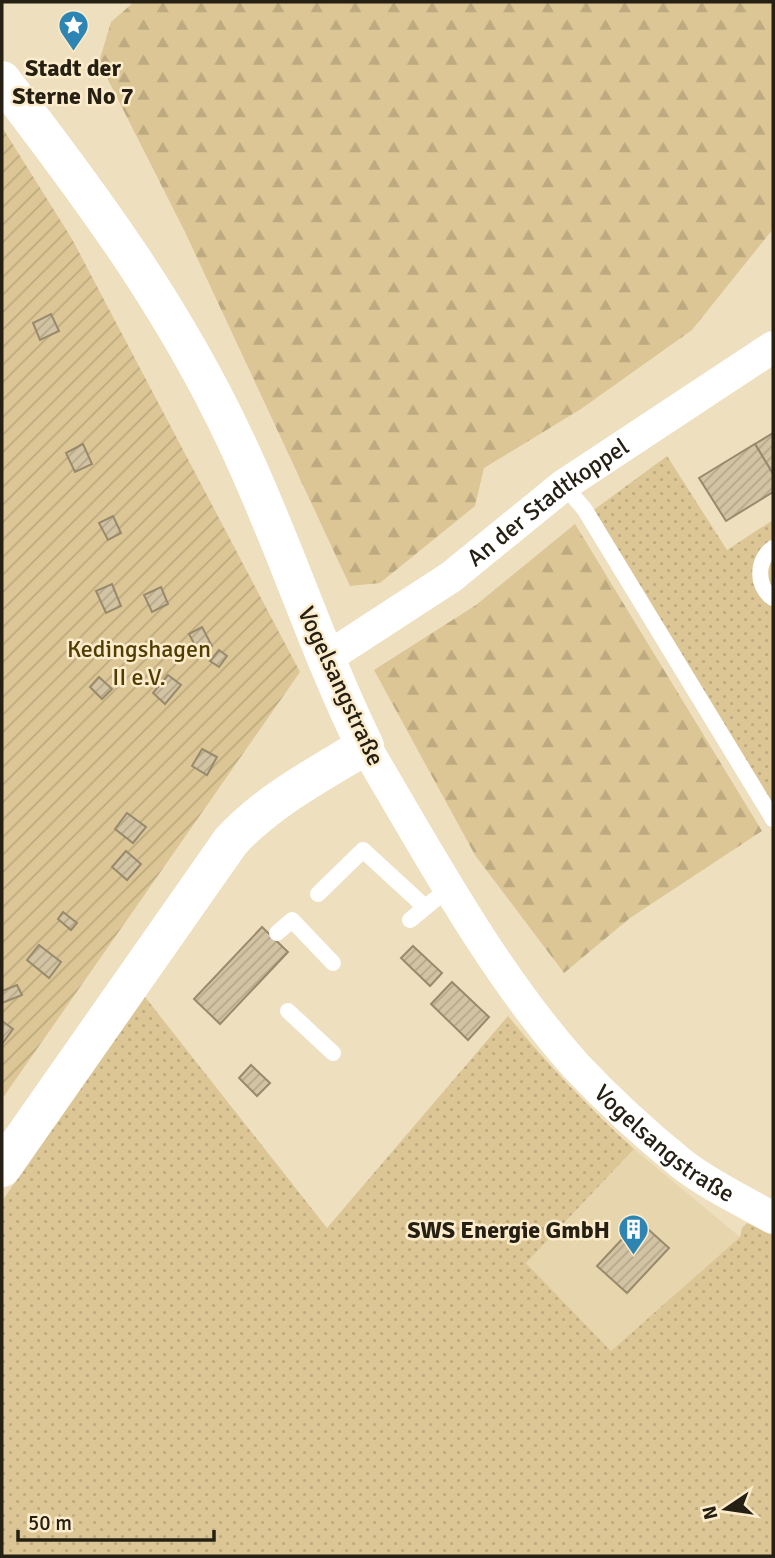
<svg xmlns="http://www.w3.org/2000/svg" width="775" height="1558" viewBox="0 0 775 1558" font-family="Signika,sans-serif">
<defs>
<pattern id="grass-dots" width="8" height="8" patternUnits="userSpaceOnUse" patternTransform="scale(1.75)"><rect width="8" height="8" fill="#dcc695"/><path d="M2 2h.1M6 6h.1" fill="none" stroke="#bdaa80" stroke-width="1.8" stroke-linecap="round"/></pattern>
<pattern id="forest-firs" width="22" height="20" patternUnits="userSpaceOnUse" patternTransform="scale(1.75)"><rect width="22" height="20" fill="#dcc695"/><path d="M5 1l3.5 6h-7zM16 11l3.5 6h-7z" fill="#bdaa80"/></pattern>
<pattern id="garden-furrows" width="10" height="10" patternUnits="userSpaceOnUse" patternTransform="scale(1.75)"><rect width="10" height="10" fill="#dcc695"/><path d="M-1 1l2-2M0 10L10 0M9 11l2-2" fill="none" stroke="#bdaa80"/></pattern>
<pattern id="building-hatch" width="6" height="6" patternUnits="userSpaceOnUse" patternTransform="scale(1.75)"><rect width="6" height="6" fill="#d2c3a3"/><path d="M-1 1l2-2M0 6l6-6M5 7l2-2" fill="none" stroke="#b4a78b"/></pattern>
</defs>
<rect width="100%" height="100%" fill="#eedfbe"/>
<!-- built -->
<path fill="#e7d5ad" d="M634,1149L740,1237L611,1351L526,1263Z"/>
<!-- grass -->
<g fill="url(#grass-dots)">
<path d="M667,456L727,550L773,520V806L591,512Z"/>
<path d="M145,997L327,1228L508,1016C547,1064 588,1107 634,1149L526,1263L611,1351L740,1237L742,1228L747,1223L773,1234V1556H2V1201Z"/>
</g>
<!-- forest -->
<g fill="url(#forest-firs)">
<path d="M134,2H773V229L692,330L581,409L484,468L475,506L380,583L350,586L185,232L99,62L111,22Z"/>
<path d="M575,524L762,831L630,918L564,973L475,855L374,670L476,605Z"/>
</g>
<!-- garden -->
<path fill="url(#garden-furrows)" d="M2,127L72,239L300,672L2,1099Z"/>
<!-- building -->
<g fill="url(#building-hatch)" stroke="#998a6c" stroke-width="2">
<path d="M51,314L59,331L40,340L33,323Z"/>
<path d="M773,433V474L755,444Z"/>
<path d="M83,444L92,464L75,472L66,453Z"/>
<path d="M755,444L773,474V492L726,521L699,478Z"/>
<path d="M113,516L121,533L108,540L99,523Z"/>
<path d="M112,584L121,606L106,613L96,591Z"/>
<path d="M161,587L168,604L152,612L144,595Z"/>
<path d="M202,627L212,646L199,653L189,634Z"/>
<path d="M219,650L227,656L219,667L210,661Z"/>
<path d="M168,675L181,685L165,704L153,693Z"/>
<path d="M99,677L112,689L102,699L90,687Z"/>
<path d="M202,749L217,757L207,775L192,766Z"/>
<path d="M127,813L146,827L133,843L115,829Z"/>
<path d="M126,851L141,864L127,880L112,867Z"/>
<path d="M63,912L77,923L71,930L58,919Z"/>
<path d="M262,927L288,952L220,1024L194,999Z"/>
<path d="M39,945L61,962L49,978L27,960Z"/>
<path d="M413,946L442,973L430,986L401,958Z"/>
<path d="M452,982L489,1017L468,1040L431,1004Z"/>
<path d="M17,985L22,995L2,1003V991Z"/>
<path d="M2,1021L13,1029L2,1044Z"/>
<path d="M251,1065L270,1083L257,1096L239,1078Z"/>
<path d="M639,1221L669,1248L627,1293L597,1266Z"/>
</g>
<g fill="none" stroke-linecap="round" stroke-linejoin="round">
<!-- service -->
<g stroke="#fff" stroke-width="16">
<path d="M564,485L585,510L773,819"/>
<path d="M773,548C756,560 756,587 773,598"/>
<path d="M318,894L363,850L425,907"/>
<path d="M410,920L449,888"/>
<path d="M277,933L292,920L333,963"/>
<path d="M288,1011L333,1053"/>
</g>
<!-- minor -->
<g stroke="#fff" stroke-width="32">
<path id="s1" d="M325,659L451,577L564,485L773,347"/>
<path id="s2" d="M365,746C429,854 492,972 576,1066C608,1100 645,1134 682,1164C709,1185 743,1201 773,1218"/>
</g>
<!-- tertiary -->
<path stroke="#fff" stroke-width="38" d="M2,80C91,196 172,305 235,439C283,539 316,646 365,746C318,775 269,800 231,841L2,1168"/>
</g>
<!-- icons -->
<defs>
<symbol id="sight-pin" viewBox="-11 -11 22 30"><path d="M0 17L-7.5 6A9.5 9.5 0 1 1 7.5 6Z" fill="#2d85b4" stroke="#fceccb"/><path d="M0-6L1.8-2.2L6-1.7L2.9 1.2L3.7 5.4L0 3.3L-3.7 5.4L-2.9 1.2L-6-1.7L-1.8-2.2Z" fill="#fff"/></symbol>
<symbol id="building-pin" viewBox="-11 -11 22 30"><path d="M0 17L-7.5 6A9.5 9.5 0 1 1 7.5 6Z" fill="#2d85b4" stroke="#fceccb"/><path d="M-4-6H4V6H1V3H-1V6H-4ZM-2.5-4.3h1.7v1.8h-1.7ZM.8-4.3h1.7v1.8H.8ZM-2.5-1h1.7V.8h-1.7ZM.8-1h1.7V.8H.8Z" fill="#fff"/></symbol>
</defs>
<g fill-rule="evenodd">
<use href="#sight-pin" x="56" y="8" width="35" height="47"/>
<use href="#building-pin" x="616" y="1212" width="35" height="47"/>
</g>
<g text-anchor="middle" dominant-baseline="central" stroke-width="5" stroke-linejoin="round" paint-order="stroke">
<!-- poi labels -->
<g font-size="24" font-weight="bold" fill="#252013" stroke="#fceccb">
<text x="73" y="68">Stadt der<tspan x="73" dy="28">Sterne No 7</tspan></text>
<text x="610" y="1230" text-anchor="end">SWS Energie GmbH</text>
</g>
<!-- street labels -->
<g font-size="24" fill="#252013" stroke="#fceccb">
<text stroke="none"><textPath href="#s1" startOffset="273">An der Stadtkoppel</textPath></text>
<text transform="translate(341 686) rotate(65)">Vogelsangstraße</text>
<text stroke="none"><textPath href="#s2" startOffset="502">Vogelsangstraße</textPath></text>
</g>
<!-- park labels -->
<g font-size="24" fill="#513c02" stroke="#fceccb">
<text x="139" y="649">Kedingshagen<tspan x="139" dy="28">II e.V.</tspan></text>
</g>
</g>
<!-- border -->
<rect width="775" height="1558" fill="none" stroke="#252013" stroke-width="7"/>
<!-- north arrow -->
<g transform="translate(726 1509) rotate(257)" stroke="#fceccb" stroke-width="5" paint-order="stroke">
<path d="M0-5L12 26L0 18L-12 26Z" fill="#252013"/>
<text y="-10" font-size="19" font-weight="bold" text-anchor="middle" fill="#252013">N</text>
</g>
<!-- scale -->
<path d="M18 1530v10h196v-10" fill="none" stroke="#252013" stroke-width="3.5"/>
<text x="28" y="1530" font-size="21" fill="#252013" stroke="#fceccb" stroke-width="5" paint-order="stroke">50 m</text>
</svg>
